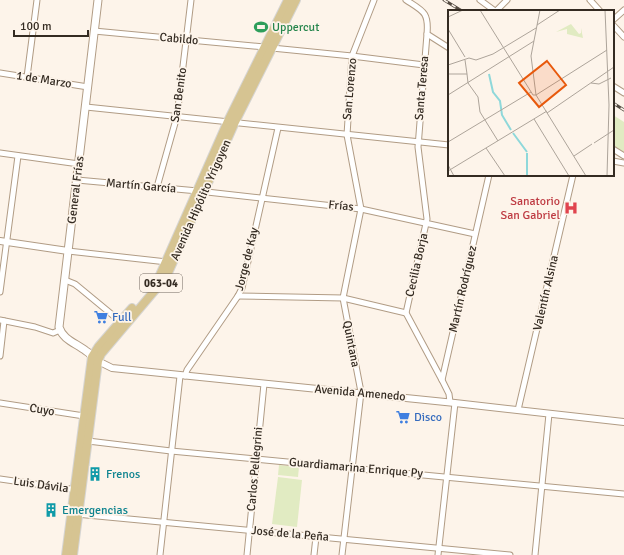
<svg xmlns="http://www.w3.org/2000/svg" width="624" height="555" viewBox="0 0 624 555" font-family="Signika,sans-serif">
<rect width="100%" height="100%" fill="#fdf4ea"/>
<!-- green -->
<g fill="#e1ebc2">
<path d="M613,115L624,122V152L613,145Z"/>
<path d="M279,465L299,467L298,477L278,475Z"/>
<path d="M278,477L302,480L297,527L272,524Z"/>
</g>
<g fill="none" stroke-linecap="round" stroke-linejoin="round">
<defs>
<g id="minor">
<path d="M406,0C423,11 429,12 427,34L449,48"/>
<path d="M480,0L495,11"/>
<path d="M590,0L600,11"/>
<path d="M496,11L507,0"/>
<path d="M613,20L624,10"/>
<path d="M613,25L624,37"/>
<path d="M94,31L264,47"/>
<path d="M427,34L418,147L427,219L406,313L442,380"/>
<path d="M272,48L352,56L424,65"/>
<path d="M0,73L88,87"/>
<path d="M27,77L37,0"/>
<path d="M613,86L624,93"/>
<path d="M86,107L449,145"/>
<path d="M613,149L624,156"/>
<path d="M0,153L79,164"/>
<path d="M613,161L624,163"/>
<path d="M77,180L198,191L361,209L475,234"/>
<path d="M157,187L177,116L191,0"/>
<path d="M68,251L167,262"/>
<path d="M65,280L75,284L121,322"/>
<path d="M0,292L18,156"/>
<path d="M238,296L343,298L406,313"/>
<path d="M0,320L35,327L53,333L60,330"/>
<path d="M0,356L4,321"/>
<path d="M185,376L187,370L238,296L242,288L278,128"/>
<path d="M450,402L449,394L442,380L489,175"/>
<path d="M0,403L84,416"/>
<path d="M518,410L573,175"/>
<path d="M88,441L171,451L624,494"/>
<path d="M0,479L77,490"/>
<path d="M76,514L510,555"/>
<path d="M160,555L180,376"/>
<path d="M247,555L264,384"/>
<path d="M314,555L316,537"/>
<path d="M342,555L361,392L343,298L361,209L347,135L352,56L374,0"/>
<path d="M438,555L455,403"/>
<path d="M535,555L549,414"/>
</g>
<g id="tertiary">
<path d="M0,241L68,251"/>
<path d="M98,361L112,368L455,403L624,422"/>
</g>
<path id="secondary" d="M96,360C92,357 90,353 86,351C76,343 63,340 59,327L98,0"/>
<g id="primary">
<path d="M160,275L228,121L288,0"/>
<path d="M66,555L92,357L99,346L132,308"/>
<path d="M73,555L98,361L101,354L161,283L168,273L235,122L296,0"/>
</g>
</defs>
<!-- minor casing -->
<use href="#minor" stroke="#b19c85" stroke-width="7"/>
<!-- tertiary casing -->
<use href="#tertiary" stroke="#b19c85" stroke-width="8"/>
<!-- secondary casing -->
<use href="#secondary" stroke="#b19c85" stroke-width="9"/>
<!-- primary casing -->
<use href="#primary" stroke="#d6d5d3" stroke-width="10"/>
<!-- minor -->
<use href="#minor" stroke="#fff" stroke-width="5"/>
<!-- tertiary -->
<use href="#tertiary" stroke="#fff" stroke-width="6"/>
<!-- secondary -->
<use href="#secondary" stroke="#fff" stroke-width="7"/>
<!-- primary -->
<use href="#primary" stroke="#d6c492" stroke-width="8"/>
<defs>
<g id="rail">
<path d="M444,0L462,11"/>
<path d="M613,103L624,110"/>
</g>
</defs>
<!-- rail casing -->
<use href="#rail" stroke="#544b42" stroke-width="3"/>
<!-- rail -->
<use href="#rail" stroke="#fdf4ea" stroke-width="1.5" stroke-dasharray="4.5" stroke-linecap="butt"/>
</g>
<!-- icons -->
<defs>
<symbol id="stadium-bare" viewBox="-9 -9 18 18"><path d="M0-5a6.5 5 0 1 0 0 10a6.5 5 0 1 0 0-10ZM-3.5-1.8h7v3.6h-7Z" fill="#2e9e5b" stroke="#fdf4ea" stroke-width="2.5" paint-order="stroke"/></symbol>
<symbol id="hospital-bare" viewBox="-9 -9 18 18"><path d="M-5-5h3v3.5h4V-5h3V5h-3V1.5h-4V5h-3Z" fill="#e0444e" stroke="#fdf4ea" stroke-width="2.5" paint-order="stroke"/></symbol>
<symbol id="supermarket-bare" viewBox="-9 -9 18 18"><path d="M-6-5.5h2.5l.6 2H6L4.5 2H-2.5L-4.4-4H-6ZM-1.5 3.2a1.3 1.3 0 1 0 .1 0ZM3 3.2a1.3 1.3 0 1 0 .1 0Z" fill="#3f7fe0" stroke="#fdf4ea" stroke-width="2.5" paint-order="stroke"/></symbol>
<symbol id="building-bare" viewBox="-9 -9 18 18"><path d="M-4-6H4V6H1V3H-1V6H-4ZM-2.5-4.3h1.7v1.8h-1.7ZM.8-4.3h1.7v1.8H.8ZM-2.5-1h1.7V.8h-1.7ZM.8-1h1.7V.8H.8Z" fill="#0f9aa8" stroke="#fdf4ea" stroke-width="2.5" paint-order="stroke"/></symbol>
</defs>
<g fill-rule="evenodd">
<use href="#stadium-bare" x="251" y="17" width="20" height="20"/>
<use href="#hospital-bare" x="561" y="198" width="20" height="20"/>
<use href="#supermarket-bare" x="91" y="307" width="20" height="20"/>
<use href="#supermarket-bare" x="393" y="407" width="20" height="20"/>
<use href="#building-bare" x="85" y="464" width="20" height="20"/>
<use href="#building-bare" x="41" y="500" width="20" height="20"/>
</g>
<g text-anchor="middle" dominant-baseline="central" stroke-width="3.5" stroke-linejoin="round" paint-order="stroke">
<!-- shield labels -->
<rect fill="#fdf4ea" stroke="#70675e" stroke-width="1" x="140" y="274" width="42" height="18" rx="3"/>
<g font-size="11" font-weight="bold" fill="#342b22">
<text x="161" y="283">063-04</text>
</g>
<!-- leisure labels -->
<g font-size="12" fill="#27864d" stroke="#fdf4ea" text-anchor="start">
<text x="272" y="27">Uppercut</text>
</g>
<!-- street labels -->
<g font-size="12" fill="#342b22" stroke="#fdf4ea">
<text transform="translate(179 39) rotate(5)">Cabildo</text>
<text transform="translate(44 80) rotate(9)">1 de Marzo</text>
<text transform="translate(422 88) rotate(-85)">Santa Teresa</text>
<text transform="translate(350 89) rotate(-85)">San Lorenzo</text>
<text transform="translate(179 95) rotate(-82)">San Benito</text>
<text transform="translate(141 186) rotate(5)">Martín García</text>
<text transform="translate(76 190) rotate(-83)">General Frías</text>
<text transform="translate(201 200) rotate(-66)">Avenida Hipólito Yrigoyen</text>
<text transform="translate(341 206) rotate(6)">Frías</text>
<text transform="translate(247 259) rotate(-76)">Jorge de Kay</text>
<text transform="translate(417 265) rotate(-77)">Cecilia Borja</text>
<text transform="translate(463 289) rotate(-77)">Martín Rodríguez</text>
<text transform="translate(546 293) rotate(-77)">Valentín Alsina</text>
<text transform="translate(351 344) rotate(79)">Quintana</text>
<text transform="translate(360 393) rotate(5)">Avenida Amenedo</text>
<text transform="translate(42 410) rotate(9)">Cuyo</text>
<text transform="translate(356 468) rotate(5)">Guardiamarina Enrique Py</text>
<text transform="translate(255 469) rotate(-85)">Carlos Pellegrini</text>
<text transform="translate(41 485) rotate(8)">Luis Dávila</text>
<text transform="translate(290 534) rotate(5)">José de la Peña</text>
</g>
<!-- health labels -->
<g font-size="12" fill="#be3a42" stroke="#fdf4ea" text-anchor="end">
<text x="560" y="201">Sanatorio<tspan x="560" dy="14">San Gabriel</tspan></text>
</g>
<!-- shop labels -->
<g font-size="12" fill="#366cbe" stroke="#fdf4ea" text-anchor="start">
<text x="112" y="317">Full</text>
<text x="414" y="417">Disco</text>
</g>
<!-- culture labels -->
<g font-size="12" fill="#0d838f" stroke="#fdf4ea" text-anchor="start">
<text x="106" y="474">Frenos</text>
<text x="62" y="510">Emergencias</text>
</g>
</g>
<!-- overview -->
<g transform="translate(448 10)">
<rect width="166" height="166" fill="#fdf4ea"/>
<path d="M123,14L131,24L133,23V18L135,28L119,24V19L108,22Z" fill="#e1ebc2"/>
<path fill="none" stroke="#8fd8da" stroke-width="2" d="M41,64L45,82L52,91L54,105L63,120M65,123L79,142M79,165V143"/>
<path fill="none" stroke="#ada49a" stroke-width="1" d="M32,0L85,85H88M92,0L83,46L88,85L138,166M157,0L161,95L159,166M0,7L15,0M89,15L112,0M0,19L17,47M21,48L28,50L45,44L88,18M17,50L19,64M0,55L21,48M0,64H19L20,73M20,73L30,87L32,102L50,131M143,73L151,74L163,68M0,85L86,31M88,85L159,40M99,103L166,57M86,109L121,166M0,132L83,82M146,133L166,120M38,138L57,166M126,146L144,134M0,155L6,166M0,161L99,101"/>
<path fill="#e8590c" fill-opacity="0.15" stroke="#e8590c" stroke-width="2" d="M99,51L118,75L91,97L71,73Z"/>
<rect width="166" height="166" fill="none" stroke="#342b22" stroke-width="2"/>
</g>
<!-- scale -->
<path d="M14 30v6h74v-6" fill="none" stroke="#342b22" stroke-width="2"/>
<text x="20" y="30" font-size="12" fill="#342b22" stroke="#fdf4ea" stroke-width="3" paint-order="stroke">100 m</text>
</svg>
